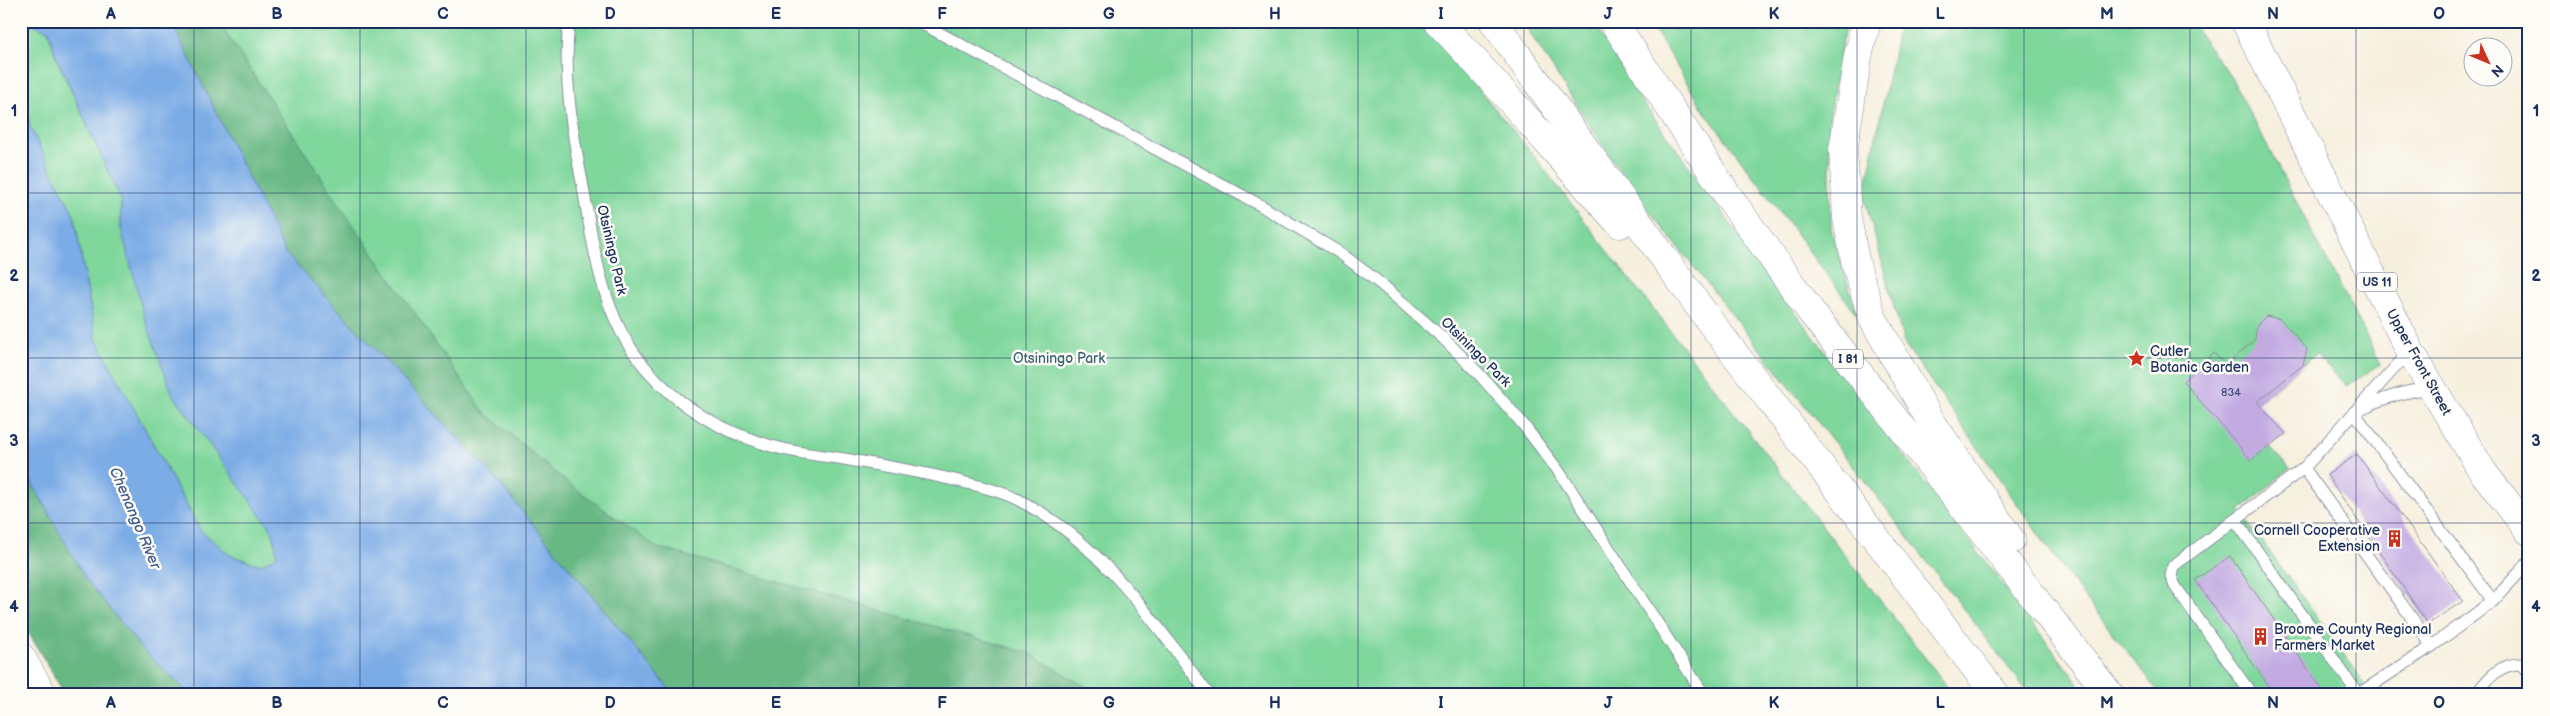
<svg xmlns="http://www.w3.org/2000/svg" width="2550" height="716" viewBox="0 0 2550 716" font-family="'Balsamiq Sans',sans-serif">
<rect width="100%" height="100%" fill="#fdfcf7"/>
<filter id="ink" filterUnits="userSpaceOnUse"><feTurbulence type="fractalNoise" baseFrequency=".02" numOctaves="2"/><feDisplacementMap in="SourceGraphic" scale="10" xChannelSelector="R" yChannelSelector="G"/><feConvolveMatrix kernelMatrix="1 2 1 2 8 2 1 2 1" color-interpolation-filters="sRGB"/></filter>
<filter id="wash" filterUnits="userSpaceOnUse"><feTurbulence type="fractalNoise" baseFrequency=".0096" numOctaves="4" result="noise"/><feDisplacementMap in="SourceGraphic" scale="20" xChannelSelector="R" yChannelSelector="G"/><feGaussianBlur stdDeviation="1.12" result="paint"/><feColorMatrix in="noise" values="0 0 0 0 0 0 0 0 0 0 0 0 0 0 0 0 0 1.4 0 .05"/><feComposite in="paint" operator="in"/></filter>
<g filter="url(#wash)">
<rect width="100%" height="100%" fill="#f6efdd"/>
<!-- green -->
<g fill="#7fd79c" stroke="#4d837d">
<path d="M171,21H1413L1437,39L1530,151L1954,695H674L475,456Z"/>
<path d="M1522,21H1593L1638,96L1788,303L2087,695H2030L1857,471L1630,187Z"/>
<path d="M1649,21H1846L1829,119L1831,229L1858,316L1705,112Z"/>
<path d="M1900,21H2190L2232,79L2381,364L2346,386L2316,354L2241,416L2290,468L2240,511L2373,695H2161L2065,572L1904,343L1864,196Z"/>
<path d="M29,23L48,30L56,57L121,200V229L247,495L273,532L278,556L260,565L230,555L200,530L96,339L74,215L31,129L21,85V37Z"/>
</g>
<!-- forest -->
<g fill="#67b884" stroke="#417471">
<path d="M171,21H218L347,216L483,411L565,481L656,547L1029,653L1100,695H674L490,472L286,254Z"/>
<path d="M21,463L85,578L142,649L191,695H65L21,620Z"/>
</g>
<!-- water -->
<path fill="#7cace6" stroke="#4c6ea2" d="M21,21H171L286,254L490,472L674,695H191L142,649L85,578L21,463V85L31,129L74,215L96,339L200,530L230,555L260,565L277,556L273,532L172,393L144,316L121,229V200L56,56L48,30L29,23L21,37Z"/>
<g id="blocks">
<!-- building -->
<g fill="#c3abe2">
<path d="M2266,316L2280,319L2307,349L2303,365L2257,402L2286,434L2251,460L2183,381L2214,353L2226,366L2255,339L2257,325Z"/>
<path d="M2357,454L2463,601L2428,624L2327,475Z"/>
<path d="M2230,556L2326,695H2275L2195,580Z"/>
</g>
</g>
</g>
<g filter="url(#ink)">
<use href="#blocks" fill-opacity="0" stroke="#888f9e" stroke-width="1"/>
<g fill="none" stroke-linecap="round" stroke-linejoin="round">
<defs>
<g id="service">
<path d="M569,21C563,78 572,132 583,187C590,228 596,270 611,309C636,376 695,422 762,443C788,452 817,455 844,459C883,466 923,472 962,482C984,487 1005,492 1026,504C1104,546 1157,626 1209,695"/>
<path d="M917,21L1260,205L1340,253L1381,284L1443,338L1479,374L1522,423L1560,473L1704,695"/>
<path d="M2410,351L2304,468L2432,646"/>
<path d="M2358,410C2382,398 2404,391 2431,388"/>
<path d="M2354,412L2493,601"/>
<path d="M2236,521L2358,694"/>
<path d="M2252,695L2175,586L2171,576L2173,566L2304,468"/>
<path d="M2357,695L2432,646L2493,601L2529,562"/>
<path d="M2475,695C2488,679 2499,664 2520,664L2529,671"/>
</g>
<path id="tertiary" d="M21,657L43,695"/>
<path id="primary" d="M2245,21L2410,351L2483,472L2529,531"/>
<g id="motorway">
<path d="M1437,21C1501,87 1559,157 1620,224"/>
<path d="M1493,21L1711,323L1996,695"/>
<path d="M1613,21L1728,196L1812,313L2110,695"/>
<path d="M1867,21L1858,56L1843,150L1847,218L1856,265L1873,319L1929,418L2011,540"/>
</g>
</defs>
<!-- service casing -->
<use href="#service" stroke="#888f9e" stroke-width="13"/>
<!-- tertiary casing -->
<use href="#tertiary" stroke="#888f9e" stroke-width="29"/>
<!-- primary casing -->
<use href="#primary" stroke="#888f9e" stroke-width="29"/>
<!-- motorway casing -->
<use href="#motorway" stroke="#888f9e" stroke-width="29"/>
<!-- service -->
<use href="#service" stroke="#fff" stroke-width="11"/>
<!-- tertiary -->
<use href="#tertiary" stroke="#fff" stroke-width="28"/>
<!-- primary -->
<use href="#primary" stroke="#fff" stroke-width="28"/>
<!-- motorway -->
<use href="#motorway" stroke="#fff" stroke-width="28"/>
</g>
</g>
<!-- grid -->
<path fill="none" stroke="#1b2f5e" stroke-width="1" stroke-opacity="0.55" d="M194,21V695M360,21V695M526,21V695M693,21V695M859,21V695M1026,21V695M1192,21V695M1358,21V695M1524,21V695M1691,21V695M1857,21V695M2024,21V695M2190,21V695M2356,21V695M21,193H2529M21,358H2529M21,523H2529"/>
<!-- icons -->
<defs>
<symbol id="sight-bare" viewBox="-9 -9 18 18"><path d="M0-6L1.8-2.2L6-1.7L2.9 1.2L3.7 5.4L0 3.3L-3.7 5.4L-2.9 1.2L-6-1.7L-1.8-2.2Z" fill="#c8321e" stroke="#fdfcf7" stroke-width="2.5" paint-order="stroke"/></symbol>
<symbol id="building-bare" viewBox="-9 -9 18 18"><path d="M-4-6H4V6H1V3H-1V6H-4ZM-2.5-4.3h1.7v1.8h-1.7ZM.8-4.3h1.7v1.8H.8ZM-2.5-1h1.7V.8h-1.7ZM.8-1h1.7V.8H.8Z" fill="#c8321e" stroke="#fdfcf7" stroke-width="2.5" paint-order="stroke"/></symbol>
</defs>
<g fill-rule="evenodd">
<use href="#sight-bare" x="2124" y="346" width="25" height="25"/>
<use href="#building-bare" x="2382" y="526" width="25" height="25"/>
<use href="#building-bare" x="2248" y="624" width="25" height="25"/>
</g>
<g text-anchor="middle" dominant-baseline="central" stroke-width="5" stroke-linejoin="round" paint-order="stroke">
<!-- number labels -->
<g font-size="11" fill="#454e7f">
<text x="2231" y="392">834</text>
</g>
<!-- shield labels -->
<g fill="#fdfcf7" stroke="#5f6c8c" stroke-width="1">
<rect x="2357" y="272.5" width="40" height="19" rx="4"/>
<rect x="1833" y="349.5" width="30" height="19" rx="4"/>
</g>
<g font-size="12" font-weight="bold" fill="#1b2f5e">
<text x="2377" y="282">US 11</text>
<text x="1848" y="359">I 81</text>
</g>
<!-- street labels -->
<g font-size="14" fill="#1b2f5e" stroke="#fdfcf7">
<text transform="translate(612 250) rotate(77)">Otsiningo Park</text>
<text transform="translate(1476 352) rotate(45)">Otsiningo Park</text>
<text transform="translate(2419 362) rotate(61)">Upper Front Street</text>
</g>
<!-- poi labels -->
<g font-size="14" fill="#1b2f5e" stroke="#fdfcf7" text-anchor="start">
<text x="2150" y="351">Cutler<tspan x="2150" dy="16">Botanic Garden</tspan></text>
<text x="2380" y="530" text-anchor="end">Cornell Cooperative<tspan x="2380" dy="16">Extension</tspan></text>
<text x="2274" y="629">Broome County Regional<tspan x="2274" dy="16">Farmers Market</tspan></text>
</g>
<!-- park labels -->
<g font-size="14" fill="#396171" stroke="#fdfcf7">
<text x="1059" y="358">Otsiningo Park</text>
</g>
<!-- water labels -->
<g font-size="15" font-style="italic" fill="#3d5b8e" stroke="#fdfcf7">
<text transform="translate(135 518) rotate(67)">Chenango River</text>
</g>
</g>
<!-- margin -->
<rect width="2550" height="716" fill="none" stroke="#fdfcf7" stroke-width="55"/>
<!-- north arrow -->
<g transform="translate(2488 62) rotate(134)"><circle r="24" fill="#fdfcf7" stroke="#a3aaba"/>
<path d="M0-4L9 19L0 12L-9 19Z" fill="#c8321e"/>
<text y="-8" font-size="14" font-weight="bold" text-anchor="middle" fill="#1b2f5e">N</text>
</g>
<rect x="28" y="28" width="2494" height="660" fill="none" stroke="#1b2f5e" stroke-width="2"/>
<g font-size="16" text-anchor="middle" font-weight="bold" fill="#1b2f5e">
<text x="111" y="19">A</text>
<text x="277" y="19">B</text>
<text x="443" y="19">C</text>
<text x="610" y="19">D</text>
<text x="776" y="19">E</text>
<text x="942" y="19">F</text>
<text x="1109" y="19">G</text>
<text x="1275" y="19">H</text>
<text x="1441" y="19">I</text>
<text x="1608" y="19">J</text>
<text x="1774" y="19">K</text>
<text x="1940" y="19">L</text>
<text x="2107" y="19">M</text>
<text x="2273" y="19">N</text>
<text x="2439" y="19">O</text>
<text x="14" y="116">1</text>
<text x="2536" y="116">1</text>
<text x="14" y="281">2</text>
<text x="2536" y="281">2</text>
<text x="14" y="446">3</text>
<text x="2536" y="446">3</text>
<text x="14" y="612">4</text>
<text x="2536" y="612">4</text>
<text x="111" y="708">A</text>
<text x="277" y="708">B</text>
<text x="443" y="708">C</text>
<text x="610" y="708">D</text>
<text x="776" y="708">E</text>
<text x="942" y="708">F</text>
<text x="1109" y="708">G</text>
<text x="1275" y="708">H</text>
<text x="1441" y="708">I</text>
<text x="1608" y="708">J</text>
<text x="1774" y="708">K</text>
<text x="1940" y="708">L</text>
<text x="2107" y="708">M</text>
<text x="2273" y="708">N</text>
<text x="2439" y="708">O</text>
</g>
</svg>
